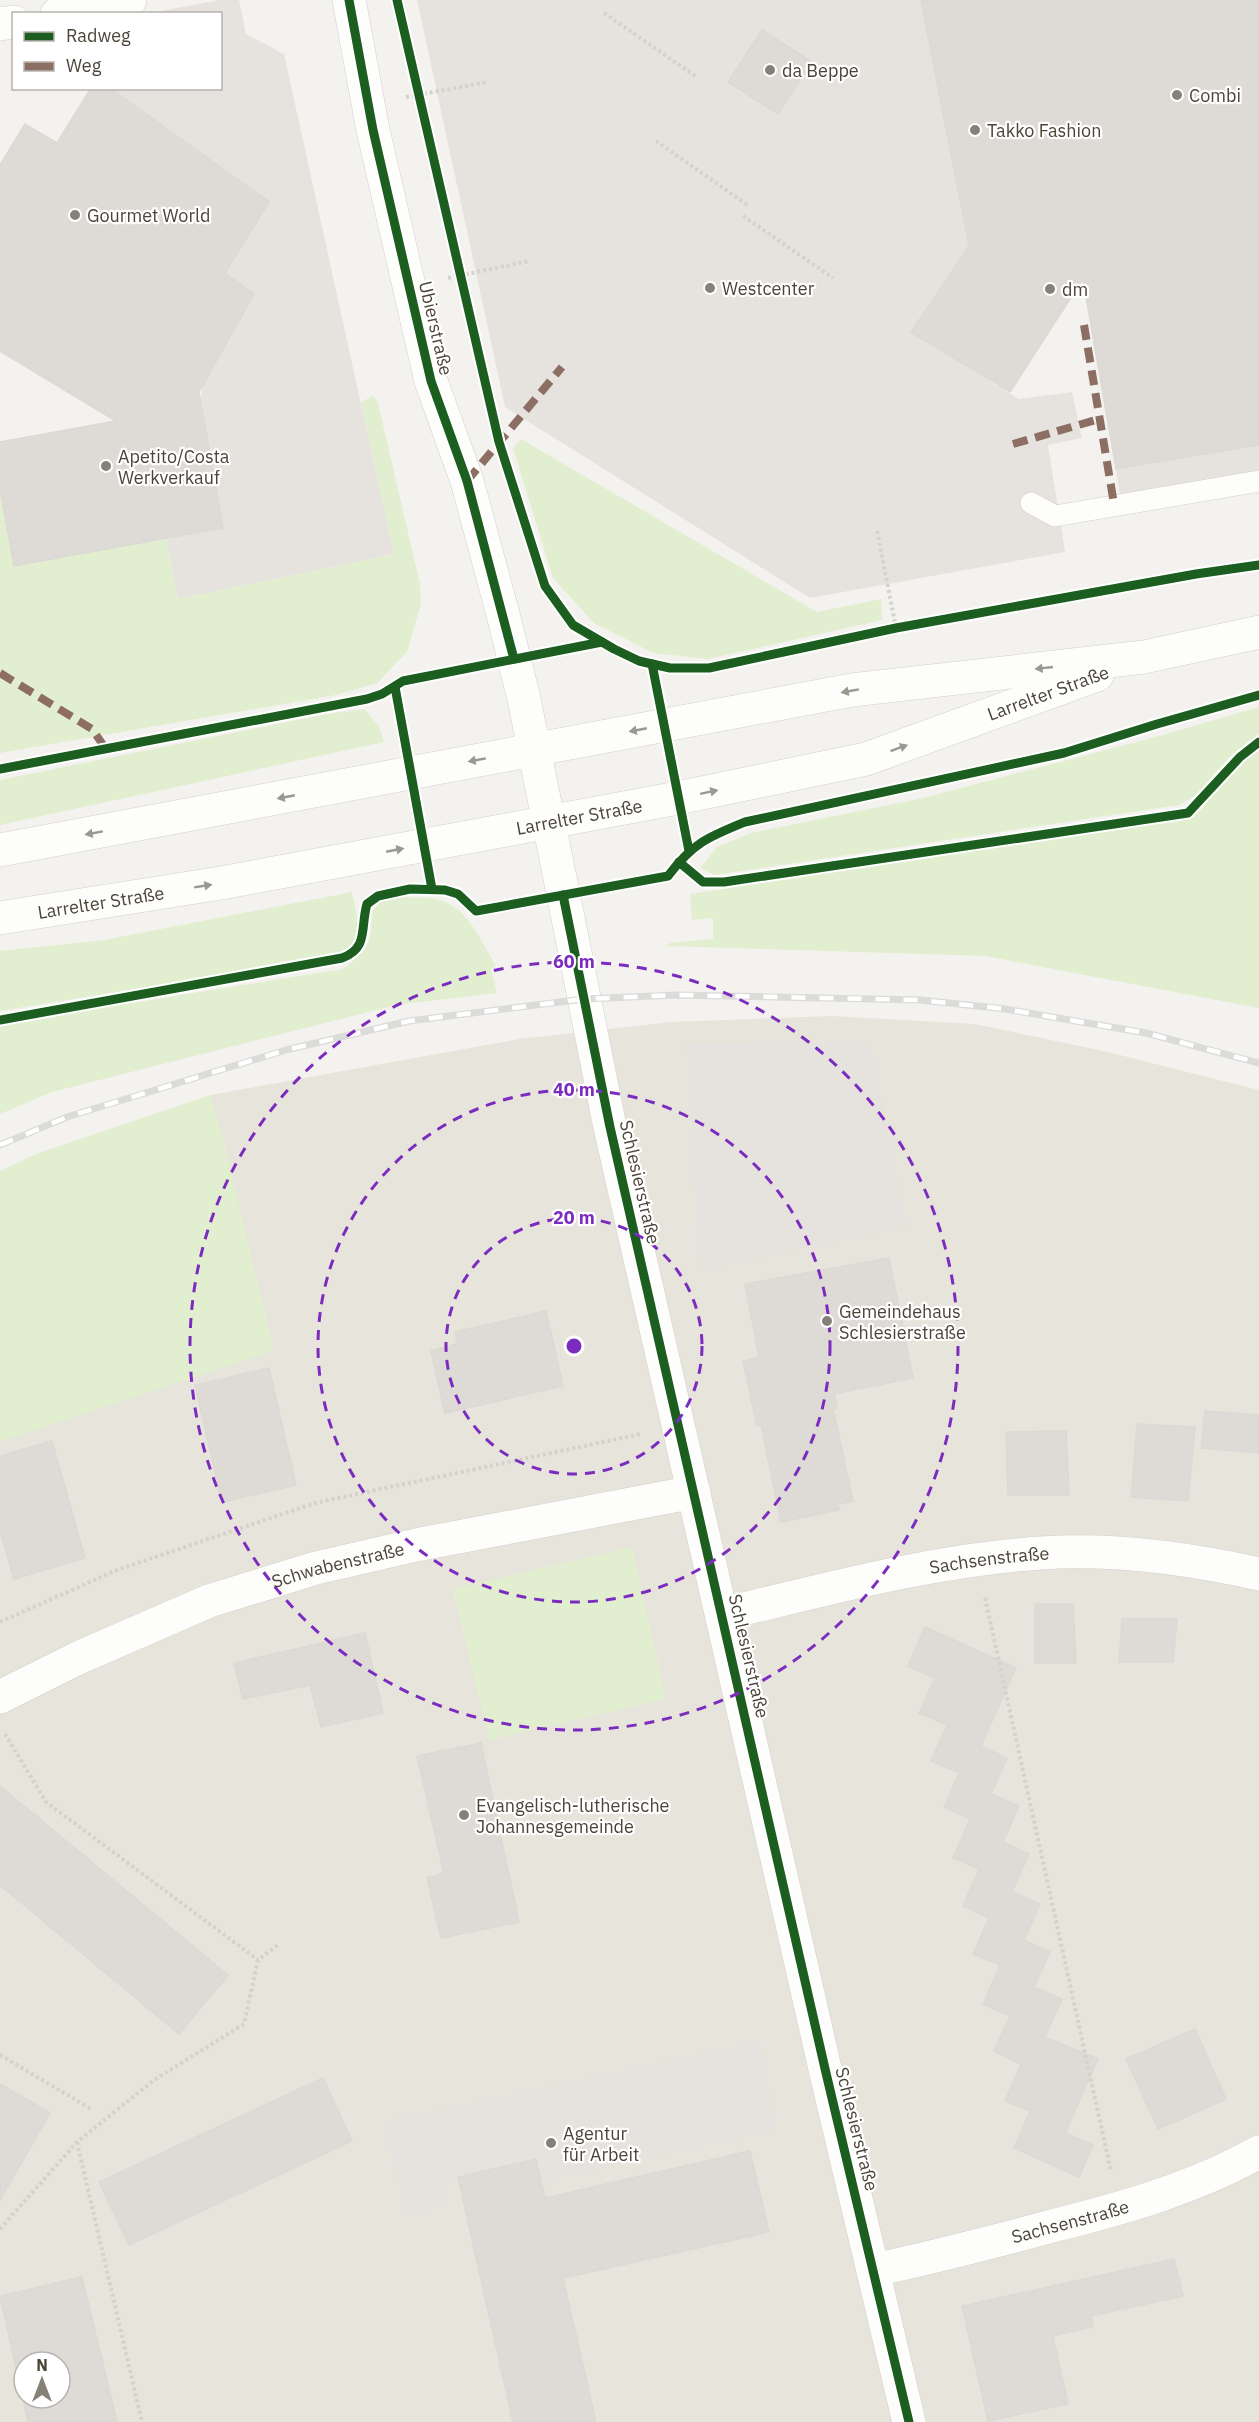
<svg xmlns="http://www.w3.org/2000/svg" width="1259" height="2422" viewBox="0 0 1259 2422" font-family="'IBM Plex Sans',sans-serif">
<rect width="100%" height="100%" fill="#f4f2ee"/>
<!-- residential -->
<path fill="#e7e4dc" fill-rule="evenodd" d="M831,1016L975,1024L1108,1052L1259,1090V2422H0V1214L210,1095L519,1039L671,1022ZM24,2362H60V2398H24Z"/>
<!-- green -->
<g fill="#e1eecf">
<path d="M373,395L378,403L420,584L421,604L407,652L377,683L336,695L0,753V490L14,566L166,538L178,599L394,554L361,403Z"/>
<path d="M521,439L817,612L881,599L882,620L708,659L653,653L594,623L553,578L513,448Z"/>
<path d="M1259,707V734L1230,756L1196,795L1179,805L715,875L700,868L717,847L751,833L923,798L1159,736Z"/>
<path d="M364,709L379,726L384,742L0,825V780L326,714Z"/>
<path d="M1259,749V1008L985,956L665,946L670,943L713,939V918L692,920L690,894L1096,832L1194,814L1243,760Z"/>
<path d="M352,892C356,909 363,935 349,949C347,952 340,954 336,956L0,1011V951L104,940Z"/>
<path d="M403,897C418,898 435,896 449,904C471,915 484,946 496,966L491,969L497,993L396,1005L52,1092L0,1114V1024L343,969C370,948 371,945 372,911L381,902Z"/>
<path d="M210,1095L224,1142L274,1351L0,1442V1171L36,1154Z"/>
<path d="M632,1547L666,1699L489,1740L453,1589Z"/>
</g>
<!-- parking -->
<g fill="#e6e3df">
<path d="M220,0H239L246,34L284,54L394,554L178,599L166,538L223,527L201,405L202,386L254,294L225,273L269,202L110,89L220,88V14L150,13Z"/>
<path d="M417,0H921L970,244L911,332L1019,399L1072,392L1082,438L1048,445L1065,552L810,598L505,407Z"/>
<path d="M1259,445V473L1120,496L1116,469Z"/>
<path d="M870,1043L907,1226L700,1270L687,1044Z"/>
<path d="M759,2042L776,2129L543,2181L537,2158L442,2180L447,2205L407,2217L385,2122Z"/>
</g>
<!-- building -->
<g fill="#dedbd6" stroke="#dcd9d4" stroke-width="1.5" fill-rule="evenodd">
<path d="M921,0H1259V445L1116,469L1083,279L1010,392L911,332L969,246Z"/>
<path d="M762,30L812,62L778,114L728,82Z"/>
<path d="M91,88H110L269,202L225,273L254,294L199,392L223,528L14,566L0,489V442L116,421L0,351V165L25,124L57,143Z"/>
<path d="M889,1258L913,1378L834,1394L837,1408L833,1409L853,1501L838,1504L839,1510L781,1522L761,1425L757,1426L743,1361L759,1357L745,1284Z"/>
<path d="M546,1311L563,1386L445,1413L431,1351L457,1344L455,1332Z"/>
<path d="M269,1368L296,1485L222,1502L195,1385Z"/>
<path d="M1205,1411L1259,1415V1453L1201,1448Z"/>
<path d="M1137,1424L1195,1427L1188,1501L1131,1497Z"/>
<path d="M1066,1431L1069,1495H1008L1006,1432Z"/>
<path d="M52,1441L85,1558L14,1579L0,1531V1456Z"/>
<path d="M1035,1604H1073L1076,1663H1035Z"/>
<path d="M1122,1619H1177L1173,1662H1119Z"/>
<path d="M925,1627L1016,1668L981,1746L1007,1758L991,1794L1019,1806L1003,1842L1029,1854L1012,1892L1040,1904L1024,1940L1050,1952L1034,1987L1062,1999L1045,2037L1098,2059L1065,2133L1093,2145L1079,2177L1014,2148L1030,2111L1005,2101L1021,2064L994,2051L1010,2016L983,2004L1000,1965L973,1954L989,1918L963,1906L979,1869L953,1858L970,1819L944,1807L959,1773L931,1761L947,1725L919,1713L935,1678L908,1666Z"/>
<path d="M365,1633L383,1713L321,1727L310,1685L243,1699L234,1663Z"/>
<path d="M481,1743L519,1922L441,1938L427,1878L444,1873L417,1756Z"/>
<path d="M0,1786L228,1975L179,2034L0,1885Z"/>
<path d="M1195,2029L1226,2099L1158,2129L1126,2059Z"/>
<path d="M323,2078L352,2141L129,2245L99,2182Z"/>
<path d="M0,2084L50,2113L0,2200Z"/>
<path d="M750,2151L769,2232L563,2278L596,2422H513L458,2177L536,2159L545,2198Z"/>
<path d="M1174,2259L1183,2296L1091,2316L1093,2327L1053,2336L1068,2404L988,2421L962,2306Z"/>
<path d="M82,2277L117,2422H28L0,2296ZM24,2362H60V2398H24Z"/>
</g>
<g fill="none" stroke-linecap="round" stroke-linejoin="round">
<defs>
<path id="service" d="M1031,503L1055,516L1259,481"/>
<g id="minor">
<path d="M349,0L373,130L431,381L467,481L504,618L524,699L610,1127L826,2073L909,2422"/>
<path d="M57,14L130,0"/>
<path d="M0,24L14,22"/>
<path id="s1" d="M723,1614C828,1589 933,1560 1041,1553C1115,1548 1187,1558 1259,1574"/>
<path id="s2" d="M0,1697L78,1658L209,1601L316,1568L416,1545L694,1492"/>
<path id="s3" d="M874,2270C934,2257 993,2242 1052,2226C1124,2208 1195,2188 1259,2152"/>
</g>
<g id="tertiary">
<path d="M0,850L852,690L1144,657L1259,632"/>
<path id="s4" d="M0,918L221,883L678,798L866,759L1097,675"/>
</g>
</defs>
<!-- service casing -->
<use href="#service" stroke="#d2d0cb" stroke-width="22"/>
<!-- minor casing -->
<use href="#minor" stroke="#d2d0cb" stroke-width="34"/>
<!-- tertiary casing -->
<use href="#tertiary" stroke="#d2d0cb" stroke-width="34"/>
<!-- path -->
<g stroke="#d3d2cc" stroke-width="4" stroke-dasharray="3 3" stroke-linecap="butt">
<path d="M604,13L698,78"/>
<path d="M406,97L488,82"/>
<path d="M656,141L749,206"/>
<path d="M743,216L833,278"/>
<path d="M448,278L530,261"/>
<path d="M877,531L896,628"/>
<path d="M985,1598L1111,2171"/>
<path d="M0,1622L117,1570L315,1503L641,1434"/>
<path d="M5,1734L46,1802L258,1960"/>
<path d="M0,2055L93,2110"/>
<path d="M77,2142L142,2422"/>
<path d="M0,2229L77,2142L154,2080L244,2024L258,1960L278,1945"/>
</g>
<!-- service -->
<use href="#service" stroke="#fdfdfc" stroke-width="21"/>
<!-- minor -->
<use href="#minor" stroke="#fdfdfc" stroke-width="33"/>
<!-- tertiary -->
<use href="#tertiary" stroke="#fdfdfc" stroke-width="33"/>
<defs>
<path id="rail" d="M0,1145L67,1117L286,1050L409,1021L584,999L676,995L920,1000L1005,1009L1146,1033L1259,1063"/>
</defs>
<!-- rail casing -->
<use href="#rail" stroke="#dbdbda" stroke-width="7"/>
<!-- rail -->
<use href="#rail" stroke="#fff" stroke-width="4.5" stroke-dasharray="14" stroke-linecap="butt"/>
<!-- quiet -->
<g stroke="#8d6e63" stroke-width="8" stroke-dasharray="15 8" stroke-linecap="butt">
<path d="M1084,325L1114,504"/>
<path d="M1013,444L1099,419"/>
<path d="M467,481L562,367"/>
<path d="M0,673L92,729L106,749"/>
</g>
<defs>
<g id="cycleway">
<path d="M349,0L373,130L431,381L467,481L514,659"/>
<path d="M397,0L499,442L545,586L573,625L614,649L639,661L670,668H709L896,628L1196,574L1259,565"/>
<path d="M652,664L689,851"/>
<path d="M395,687L432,889"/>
<path d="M0,769L367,699L382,694L403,681L602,642"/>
<path d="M679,862L703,882H724L1188,813L1240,757L1259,742"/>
<path d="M563,895L610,1127L826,2073L909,2422"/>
<path d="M0,1020L342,958C369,948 360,928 367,904L378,896L410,889L445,890L458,894L476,911L668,876C693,843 708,837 745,822L1064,753L1157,724L1259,695"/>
</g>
</defs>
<!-- cycleway casing -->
<use href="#cycleway" stroke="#fff" stroke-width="13"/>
<!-- cycleway -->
<use href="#cycleway" stroke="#1b5e20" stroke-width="9"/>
</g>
<!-- one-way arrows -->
<defs><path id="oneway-solid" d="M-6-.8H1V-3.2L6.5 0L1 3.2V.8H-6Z" transform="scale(1.5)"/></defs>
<g fill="#9b9791">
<use href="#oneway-solid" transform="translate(1044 668) rotate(174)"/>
<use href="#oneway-solid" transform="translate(850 691) rotate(170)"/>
<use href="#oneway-solid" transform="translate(638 730) rotate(169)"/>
<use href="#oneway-solid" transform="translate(899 748) rotate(-20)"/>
<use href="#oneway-solid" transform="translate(477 760) rotate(170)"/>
<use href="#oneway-solid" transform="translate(709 792) rotate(-12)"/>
<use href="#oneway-solid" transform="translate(286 797) rotate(169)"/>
<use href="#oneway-solid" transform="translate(94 833) rotate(170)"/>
<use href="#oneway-solid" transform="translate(395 850) rotate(-11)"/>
<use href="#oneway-solid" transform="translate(203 886) rotate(-9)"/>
</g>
<!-- distance rings -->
<g fill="none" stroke="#7b2cbf" stroke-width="3" stroke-dasharray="10 8">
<circle cx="574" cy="1346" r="128"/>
<circle cx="574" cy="1346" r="256"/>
<circle cx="574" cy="1346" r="384"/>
</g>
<!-- markers -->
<g fill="#868178" stroke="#fff" stroke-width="2">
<circle cx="770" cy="70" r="6"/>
<circle cx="1177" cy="95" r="6"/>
<circle cx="975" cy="130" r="6"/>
<circle cx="75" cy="215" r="6"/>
<circle cx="710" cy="288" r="6"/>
<circle cx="1050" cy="289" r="6"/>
<circle cx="106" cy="466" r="6"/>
<circle cx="827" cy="1321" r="6"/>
<circle cx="464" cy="1815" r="6"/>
<circle cx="551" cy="2143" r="6"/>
</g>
<g text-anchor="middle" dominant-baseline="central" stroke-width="4.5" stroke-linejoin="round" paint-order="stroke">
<!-- poi labels -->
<g font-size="18" fill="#4b4439" stroke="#fff" text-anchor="start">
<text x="782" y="70">da Beppe</text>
<text x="1189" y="95">Combi</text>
<text x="987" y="130">Takko Fashion</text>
<text x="87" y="215">Gourmet World</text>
<text x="722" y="288">Westcenter</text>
<text x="1062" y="289">dm</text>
<text x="118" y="456">Apetito/Costa<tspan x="118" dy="21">Werkverkauf</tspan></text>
<text x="839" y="1311">Gemeindehaus<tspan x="839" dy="21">Schlesierstraße</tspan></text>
<text x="476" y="1805">Evangelisch-lutherische<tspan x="476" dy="21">Johannesgemeinde</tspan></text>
<text x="563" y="2133">Agentur<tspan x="563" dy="21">für Arbeit</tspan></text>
</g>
<!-- street labels -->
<g font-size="18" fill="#4b4439" stroke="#fff">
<text transform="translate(436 328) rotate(77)">Ubierstraße</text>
<text transform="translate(1048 693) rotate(-20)">Larrelter Straße</text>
<text stroke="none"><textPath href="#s4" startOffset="588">Larrelter Straße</textPath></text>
<text stroke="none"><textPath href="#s4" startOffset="102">Larrelter Straße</textPath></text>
<text transform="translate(640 1182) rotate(77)">Schlesierstraße</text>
<text stroke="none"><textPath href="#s1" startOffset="272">Sachsenstraße</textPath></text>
<text stroke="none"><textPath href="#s2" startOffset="364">Schwabenstraße</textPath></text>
<text transform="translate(749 1656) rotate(77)">Schlesierstraße</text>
<text transform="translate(857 2129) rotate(76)">Schlesierstraße</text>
<text stroke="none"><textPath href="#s3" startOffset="202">Sachsenstraße</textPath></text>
</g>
</g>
<circle cx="574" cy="1346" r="9" fill="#7b2cbf" stroke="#fff" stroke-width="3"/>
<g font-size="18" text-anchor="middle" font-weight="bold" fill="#7b2cbf" stroke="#fff" stroke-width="4.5" stroke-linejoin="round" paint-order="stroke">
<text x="574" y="968">60 m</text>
<text x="574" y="1096">40 m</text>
<text x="574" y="1224">20 m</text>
</g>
<!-- legend -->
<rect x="12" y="12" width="210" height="78" fill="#ffffff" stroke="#b7b4b0" stroke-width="1.5"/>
<rect x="24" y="32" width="30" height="9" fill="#1b5e20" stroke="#b7b4b0" stroke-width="1.5"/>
<text x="66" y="42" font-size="18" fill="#4b4439">Radweg</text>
<rect x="24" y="62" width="30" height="9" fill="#8d6e63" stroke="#b7b4b0" stroke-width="1.5"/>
<text x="66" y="72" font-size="18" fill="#4b4439">Weg</text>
<!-- north arrow -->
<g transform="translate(42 2380)"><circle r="28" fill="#ffffff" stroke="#b7b4b0" stroke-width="1.5"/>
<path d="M0-4.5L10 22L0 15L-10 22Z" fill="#868178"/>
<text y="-9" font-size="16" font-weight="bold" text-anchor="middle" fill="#4b4439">N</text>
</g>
</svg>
